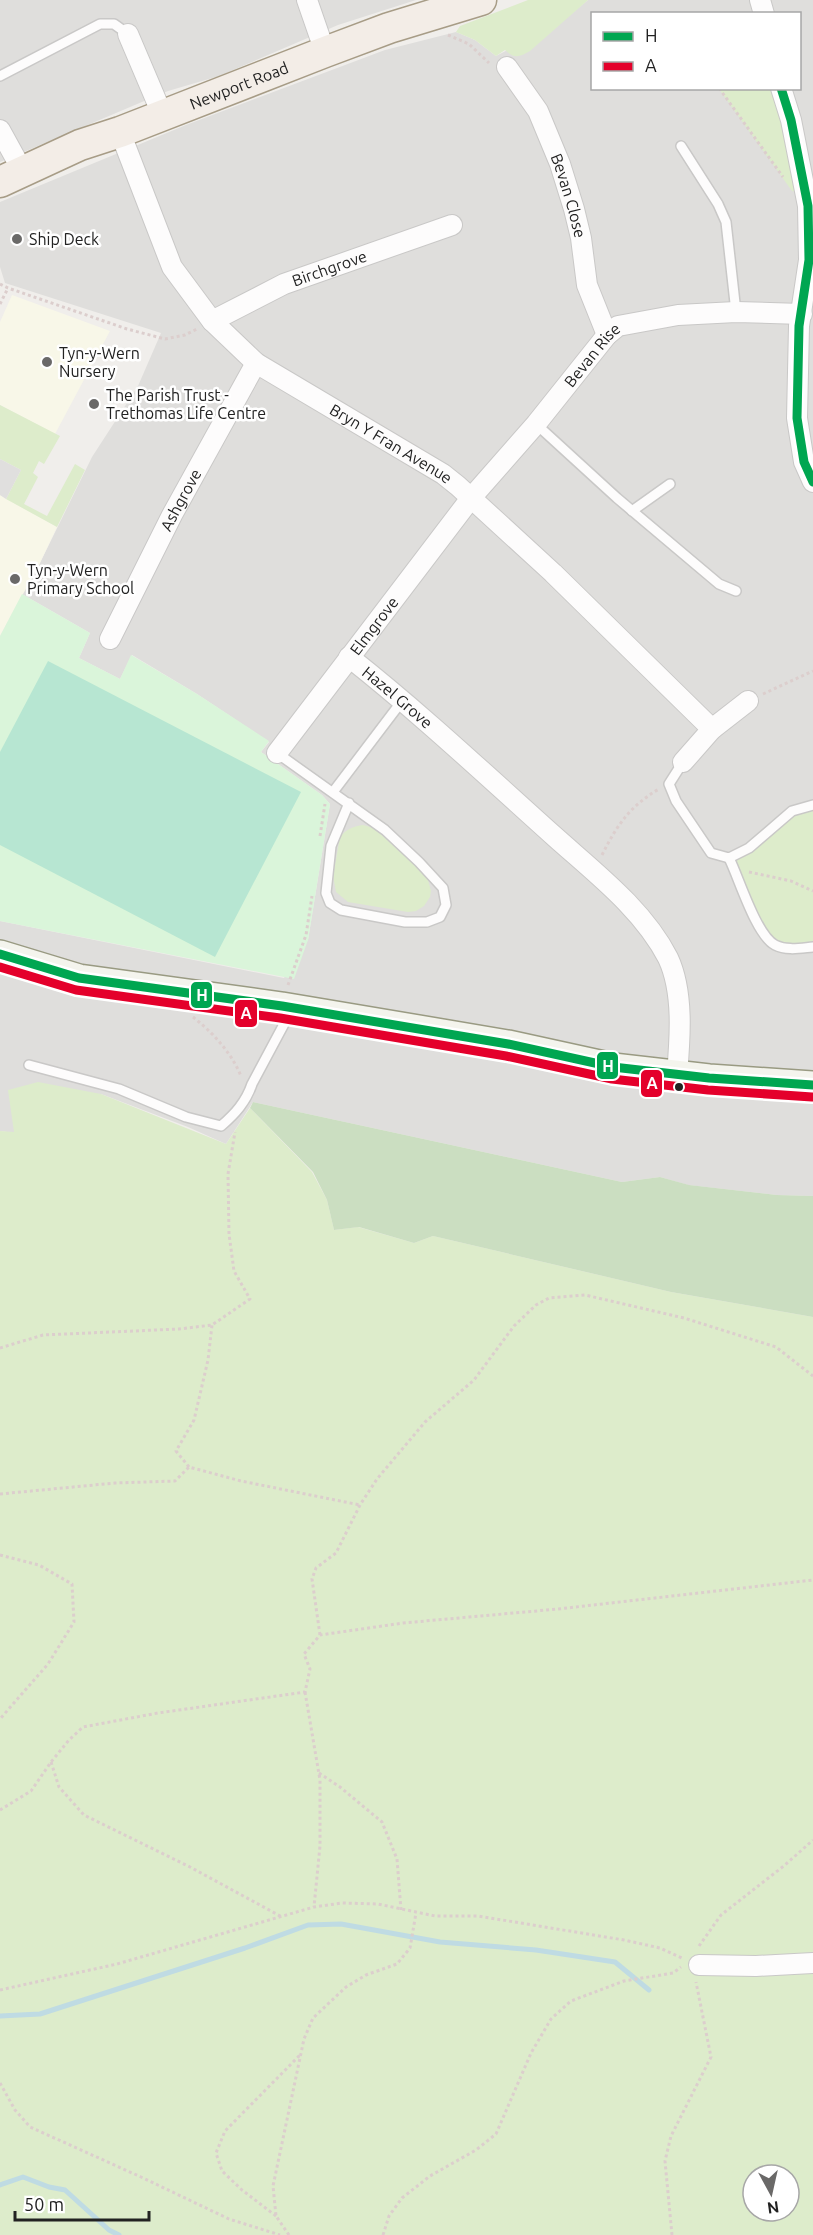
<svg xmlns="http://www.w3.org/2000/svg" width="813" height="2235" viewBox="0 0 813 2235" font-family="Ubuntu,sans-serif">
<rect width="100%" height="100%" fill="#f0eeeb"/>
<!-- residential -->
<g fill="#dfdedc" fill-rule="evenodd">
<path d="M0,0H416L338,25L219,76L168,91L0,162Z"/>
<path d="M588,0H813V1196L777,1195L688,1185L660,1177L622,1182L253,1102L226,1144L188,1127L101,1094L14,1133L0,1131V921L284,978L308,940L330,804L322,795L261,752L269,742L197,694L132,655L120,679L79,658L90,633L22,594L39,565L92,457L138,386L161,333L5,283L0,267V202L186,125L385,50L456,32L475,40L496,56L560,23ZM592,14H800V88H592Z"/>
</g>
<!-- education -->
<g fill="#f8f7e8">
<path d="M12,295L110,331L55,434L0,405V322Z"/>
<path d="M0,495L57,527L39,565L0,636Z"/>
</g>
<!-- grass -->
<g fill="#ddeccb" fill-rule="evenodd">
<path d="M528,0H588L530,51C520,57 514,59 505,50L496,56L475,40L456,32L460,26Z"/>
<path d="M719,89H781L806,195L792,191Z"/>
<path d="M0,405L60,436L44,464L39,461L33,473L38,477L24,504L47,516L75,464L85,470L57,527L6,499L21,470L0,459Z"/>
<path d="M813,805V947L787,949L764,934L729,858L792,811Z"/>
<path d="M363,825L374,828L427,876L431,891L430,897L424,906L416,911L408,912L348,902L336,892L333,876L340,837C346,829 354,826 363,825Z"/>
<path d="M38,1082L101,1094L226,1144L250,1108L312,1172L327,1200L334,1230L358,1227L414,1243L433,1236L671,1292L813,1317V2235H0V1131L14,1132L8,1090ZM753,2175H789V2211H753Z"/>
</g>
<!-- forest -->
<path fill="#cbdec1" d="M253,1102L622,1182L660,1177L689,1185L777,1195L813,1196V1317L671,1292L433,1236L414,1243L359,1227L334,1230L327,1200L313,1172L250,1108Z"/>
<!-- park -->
<path fill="#daf5da" d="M22,594L90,633L79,658L120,679L131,655L197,694L269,741L261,752L322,795L330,804L308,940L294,979L0,921V636Z"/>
<!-- pitch -->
<path fill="#b7e6d2" d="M48,661L301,792L215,957L0,845V752Z"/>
<!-- parking -->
<path fill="#e0dfde" d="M0,459L21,470L6,499L0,495Z"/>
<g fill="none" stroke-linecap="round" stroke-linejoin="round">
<!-- stream -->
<g stroke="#bfdbe3" stroke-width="5">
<path d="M0,2016L40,2014L245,1948L308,1925L341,1924L440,1942L536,1950L615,1962L649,1990"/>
<path d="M0,2185L23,2177L49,2187L65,2190L109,2230L119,2235"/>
</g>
<defs>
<g id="lane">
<path d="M0,76L100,24H114L128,34"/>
<path d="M681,146L718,204L726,222L736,312"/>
<path d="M536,424L617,498L719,584L736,591"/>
<path d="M632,511L670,484"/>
<path d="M277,753L385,830L419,862L443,888L446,905L440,917L427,922H405L341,910L330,903L326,893L331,846L349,803"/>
<path d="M683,762L669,784L676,801L711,853L729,858L749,848L792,811L813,805"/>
<path d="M333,792L402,701"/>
<path d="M729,858C739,878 756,935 775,945C787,951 801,948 813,947"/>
<path d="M29,1065L119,1089L186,1117L221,1126C235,1114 246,1102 252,1084L291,1011"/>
</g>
<g id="street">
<path d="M307,0L325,52"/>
<path d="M760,0L764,14"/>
<path d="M128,34L162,114"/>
<path id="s1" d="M507,67L538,111L560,164L574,209L581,238L587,285L607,335"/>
<path d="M781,88L791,120L808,206L809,260L799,326L797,418L804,462L813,482"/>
<path d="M0,130L22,170"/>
<path id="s2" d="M120,132L172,267L212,321L256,363L443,474L458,486L553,573L712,729"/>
<path id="s3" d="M212,321L284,284L452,225"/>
<path id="s4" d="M110,639L172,515L256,363"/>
<path id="s5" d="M349,657C420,713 486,775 554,836C594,872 643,909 668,958C684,992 680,1039 677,1075"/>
<path id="s6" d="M277,753L471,498L536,424L607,335L618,326L678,315L736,312L802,314"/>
<path d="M683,762L712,729L748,701"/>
<path d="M699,1965L756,1966L813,1963"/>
</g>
<path id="secondary" d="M0,954L79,978L282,1006L508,1044L613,1067L709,1078L813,1085"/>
<g id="primary">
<path id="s7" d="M0,182L80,145L120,132L325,52L389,28L481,0"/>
</g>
</defs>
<!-- lane casing -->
<use href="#lane" stroke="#c9c8c7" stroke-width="12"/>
<!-- street casing -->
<use href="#street" stroke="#c9c8c7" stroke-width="22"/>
<!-- secondary casing -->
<use href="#secondary" stroke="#999a82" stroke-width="30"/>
<!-- primary casing -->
<use href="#primary" stroke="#a79c86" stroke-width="33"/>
<!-- path -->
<g stroke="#dccecd" stroke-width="3" stroke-dasharray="3 3" stroke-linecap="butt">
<path d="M448,35L469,44L489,63"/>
<path d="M719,88L783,177"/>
<path d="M0,284L8,288L127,329L165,339L185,335L197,329"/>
<path d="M0,304L8,288"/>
<path d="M763,694L813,671"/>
<path d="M320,836L325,804"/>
<path d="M602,855C617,825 630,806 659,789"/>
<path d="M749,872L791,881L813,891"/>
<path d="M288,985L306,935L312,896"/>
<path d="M193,1017C213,1033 231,1052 241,1076"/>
<path d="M0,1348L43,1335L179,1329L212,1325L250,1299L234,1271L229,1234L228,1174L235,1132"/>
<path d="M189,1467L176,1451L194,1420L208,1360L212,1325"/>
<path d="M0,1494L115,1483L175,1481L189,1467L241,1481L360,1505"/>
<path d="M0,1555L39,1565L72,1584L74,1622L48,1664L0,1719"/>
<path d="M320,1635L312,1579L316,1568L336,1553L360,1505L377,1479L425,1422L474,1380L514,1326L536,1305L549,1298L585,1295L684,1318L776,1347L813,1376"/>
<path d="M305,1692L320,1780V1846L314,1907"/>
<path d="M51,1762L59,1787L84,1815L190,1867L282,1917"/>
<path d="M319,1773L340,1787L382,1822L397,1859L401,1910"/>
<path d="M0,1810L31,1791L51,1762L69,1740L83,1727L158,1713L305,1692L310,1669L304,1654L320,1635L403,1623L558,1609L813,1580"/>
<path d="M699,1946L721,1915L785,1865L813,1840"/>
<path d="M0,1990L117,1964L314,1907L342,1903L378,1904L435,1916H478L624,1940L660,1948L682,1958"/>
<path d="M0,2083L15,2110L30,2127L141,2177L229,2219L280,2235"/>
<path d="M276,2216L242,2190L222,2171L216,2153L225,2131L300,2055"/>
<path d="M289,2235L276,2216L273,2186L304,2039L313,2018L346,1987L366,1975L397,1964L410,1948L416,1913"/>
<path d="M383,2235L389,2216L402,2198L430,2176L476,2150L496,2134L531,2053L551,2019L571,2001L624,1981L673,1973L681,1967"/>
<path d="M672,2235L665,2161L671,2136L711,2057L696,1982"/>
</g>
<!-- lane -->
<use href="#lane" stroke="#fdfcfc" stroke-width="9"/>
<!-- street -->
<use href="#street" stroke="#fdfcfc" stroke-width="20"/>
<!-- secondary -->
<use href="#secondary" stroke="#f4f4ed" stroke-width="27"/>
<!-- primary -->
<use href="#primary" stroke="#f3ede7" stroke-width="30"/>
<defs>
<g id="bus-1">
<path d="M781,88L791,120L808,206L809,260L799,326L797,418L804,462L813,482"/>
<path d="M0,954L79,978L282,1006L508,1044L613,1067L709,1078L813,1085"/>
</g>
<path id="bus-2" d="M0,967L76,990L280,1018L506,1056L612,1079L708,1090L812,1097"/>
</defs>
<!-- bus-1 casing -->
<use href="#bus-1" stroke="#fff" stroke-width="14"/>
<!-- bus-2 casing -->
<use href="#bus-2" stroke="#fff" stroke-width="14"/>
<!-- bus-1 -->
<use href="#bus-1" stroke="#00a651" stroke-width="9"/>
<!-- bus-2 -->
<use href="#bus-2" stroke="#e4002b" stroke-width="9"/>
</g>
<!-- markers -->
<g fill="#6a6968" stroke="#fff" stroke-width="2">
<circle cx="17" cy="239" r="6"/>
<circle cx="47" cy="362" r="6"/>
<circle cx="94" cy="404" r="6"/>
<circle cx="15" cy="579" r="6"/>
</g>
<circle fill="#222" stroke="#fff" stroke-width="2" cx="679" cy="1087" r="5"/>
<g text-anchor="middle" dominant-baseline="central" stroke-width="5" stroke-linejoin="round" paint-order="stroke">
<!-- street labels -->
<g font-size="16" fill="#222" stroke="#fff">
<text stroke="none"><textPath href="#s7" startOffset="258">Newport Road</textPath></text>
<text stroke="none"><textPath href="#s1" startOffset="144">Bevan Close</textPath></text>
<text stroke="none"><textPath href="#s3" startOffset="129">Birchgrove</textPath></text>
<text stroke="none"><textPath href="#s6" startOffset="508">Bevan Rise</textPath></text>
<text stroke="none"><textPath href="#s2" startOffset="430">Bryn Y Fran Avenue</textPath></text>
<text stroke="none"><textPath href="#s4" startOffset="156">Ashgrove</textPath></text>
<text stroke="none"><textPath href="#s6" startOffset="160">Elmgrove</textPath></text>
<text stroke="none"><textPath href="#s5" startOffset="63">Hazel Grove</textPath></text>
</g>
<!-- poi labels -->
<g font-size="16" fill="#222" stroke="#fff" text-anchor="start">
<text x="29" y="239">Ship Deck</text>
<text x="59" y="353">Tyn-y-Wern<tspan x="59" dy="18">Nursery</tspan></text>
<text x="106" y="395">The Parish Trust -<tspan x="106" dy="18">Trethomas Life Centre</tspan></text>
<text x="27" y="570">Tyn-y-Wern<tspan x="27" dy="18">Primary School</tspan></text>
</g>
</g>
<g stroke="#fff" stroke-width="2">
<rect x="190" y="981" width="23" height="28" rx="6" fill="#00a651"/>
<rect x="234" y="999" width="24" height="29" rx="6" fill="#e4002b"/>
<rect x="596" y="1051" width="23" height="29" rx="6" fill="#00a651"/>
<rect x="640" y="1069" width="23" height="29" rx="6" fill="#e4002b"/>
</g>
<g font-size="16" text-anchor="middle" font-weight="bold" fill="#fff">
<text x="202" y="1001">H</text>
<text x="246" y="1019">A</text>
<text x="608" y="1072">H</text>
<text x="652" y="1089">A</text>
</g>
<!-- legend -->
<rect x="591" y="12" width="210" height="78" fill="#ffffff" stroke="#a7a7a7" stroke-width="1.5"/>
<rect x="603" y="32" width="30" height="9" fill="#00a651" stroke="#a7a7a7" stroke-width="1.5"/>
<text x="645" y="42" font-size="18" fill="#222222">H</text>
<rect x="603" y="62" width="30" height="9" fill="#e4002b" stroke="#a7a7a7" stroke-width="1.5"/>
<text x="645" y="72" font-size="18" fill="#222222">A</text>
<!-- north arrow -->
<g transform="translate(771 2193) rotate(172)"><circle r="28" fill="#ffffff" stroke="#a7a7a7" stroke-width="1.5"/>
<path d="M0-4.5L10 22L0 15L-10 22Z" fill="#6a6968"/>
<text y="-9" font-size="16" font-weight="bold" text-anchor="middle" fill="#222222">N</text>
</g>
<!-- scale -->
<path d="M15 2211v9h134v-9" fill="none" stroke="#222222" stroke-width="3"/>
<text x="24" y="2211" font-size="18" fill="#222222" stroke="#ffffff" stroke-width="4.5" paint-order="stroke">50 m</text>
</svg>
